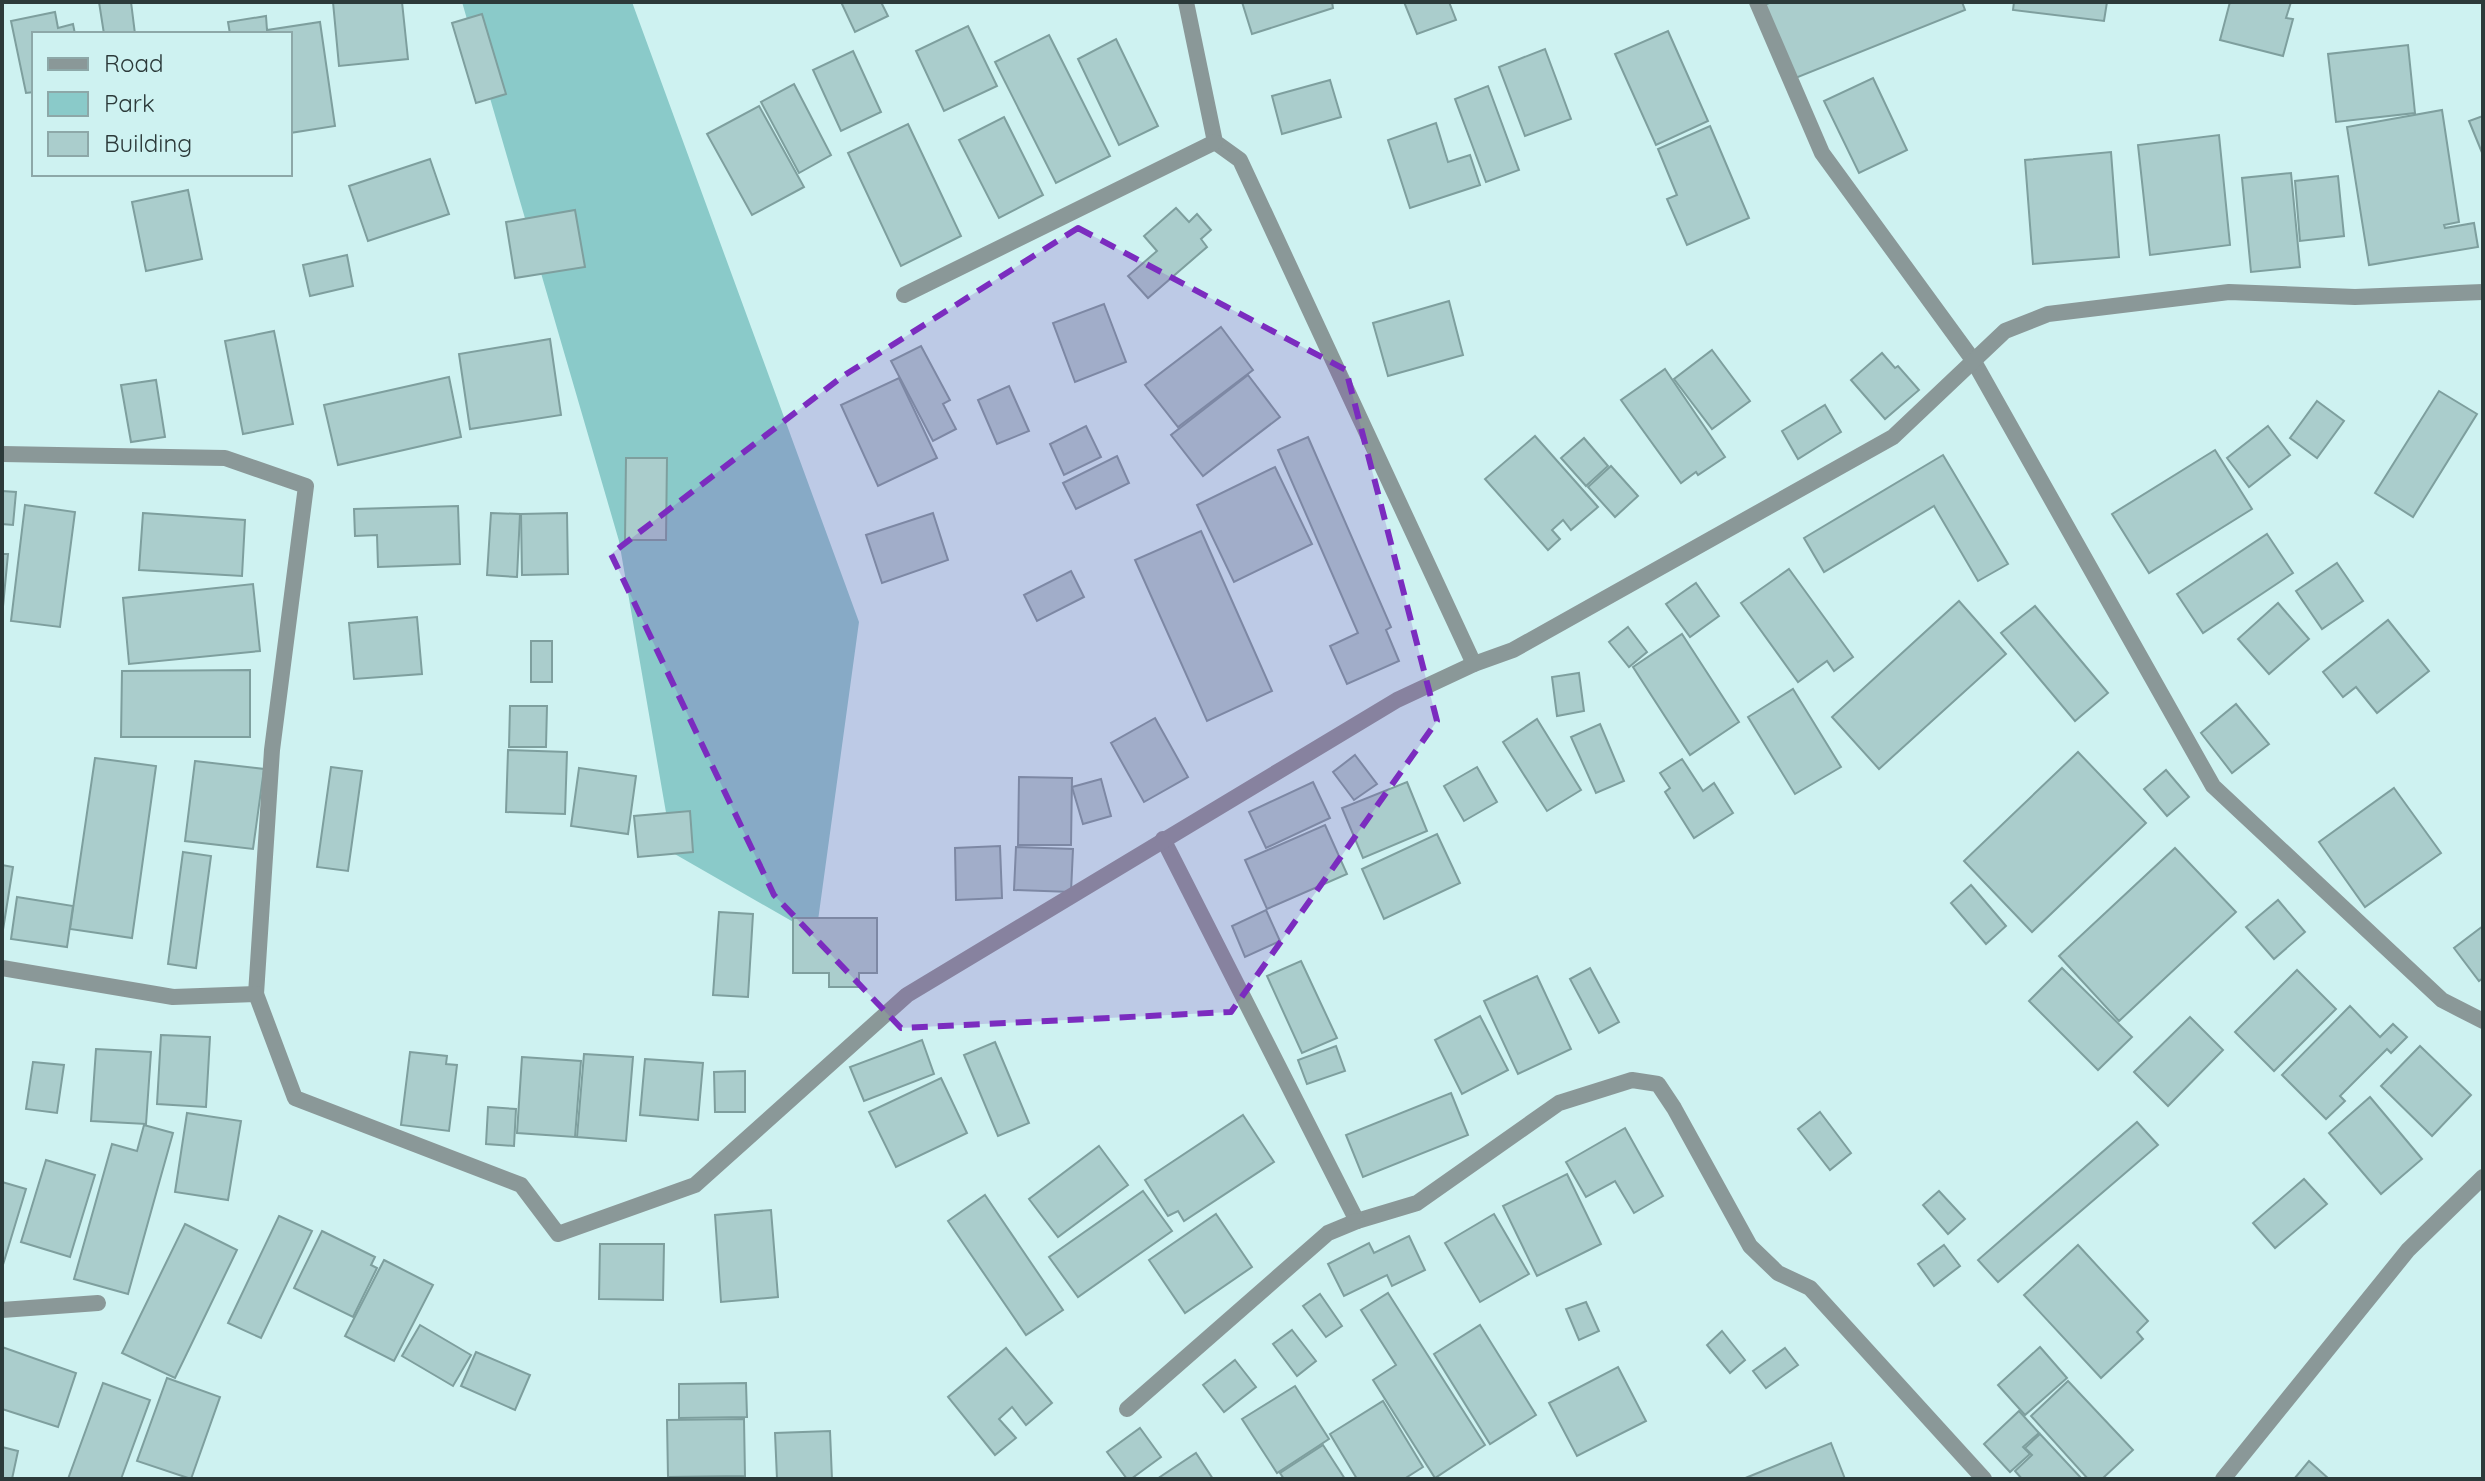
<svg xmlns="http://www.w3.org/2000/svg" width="2485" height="1481" viewBox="0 0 2485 1481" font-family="Quicksand,sans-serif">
<rect width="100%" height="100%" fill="#cef2f1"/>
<!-- green -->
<path fill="#8acac9" d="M462,2H632L859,622L816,935L673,853L619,541Z"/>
<!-- building -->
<g fill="#aacdcc" stroke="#7e9f9e" stroke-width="2">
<path d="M99,2H131L135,34H104Z"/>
<path d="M333,2H402L408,59L339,66Z"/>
<path d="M841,2H881L888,16L855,32Z"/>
<path d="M1242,2H1332L1333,8L1252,34Z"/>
<path d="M1404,2H1449L1456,20L1417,34Z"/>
<path d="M1772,2H1962L1965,10L1793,79L1764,5Z"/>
<path d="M2014,2H2107L2104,21L2013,10Z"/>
<path d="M2230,2H2291L2286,18L2293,19L2283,56L2220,40Z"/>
<path d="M55,12L58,28L73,24L75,34H34V92L26,93L11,21Z"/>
<path d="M482,14L506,94L476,103L452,23Z"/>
<path d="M266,16L267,30L320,22L335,126L290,133V34H230L228,22Z"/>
<path d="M968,26L997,86L944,111L916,51Z"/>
<path d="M1668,31L1708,121L1656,145L1615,54Z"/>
<path d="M1049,35L1110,156L1056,183L995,62Z"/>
<path d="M1116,39L1158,126L1119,145L1078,59Z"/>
<path d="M2408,45L2415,113L2336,122L2328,54Z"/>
<path d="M1545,49L1571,119L1525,136L1499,67Z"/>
<path d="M853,51L881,112L841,131L813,70Z"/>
<path d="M1873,78L1907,150L1859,173L1824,101Z"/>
<path d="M1330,80L1341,117L1282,134L1272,96Z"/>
<path d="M794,84L831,155L799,173L761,102Z"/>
<path d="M1488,86L1519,170L1486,182L1455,99Z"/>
<path d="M759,106L804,187L752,215L707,134Z"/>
<path d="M2442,110L2459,222L2444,225L2445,228L2474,223L2478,247L2369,265L2347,127Z"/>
<path d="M2483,116V155L2469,121Z"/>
<path d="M1004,117L1043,195L999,218L959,140Z"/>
<path d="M1436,123L1448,162L1470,155L1480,185L1410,208L1388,140Z"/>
<path d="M908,124L961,236L901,266L848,153Z"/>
<path d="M1710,126L1749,218L1687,245L1667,199L1677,195L1658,149Z"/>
<path d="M2219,135L2230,245L2150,255L2138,145Z"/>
<path d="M2111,152L2119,257L2033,264L2025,160Z"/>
<path d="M430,159L449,214L368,241L349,186Z"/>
<path d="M2291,173L2300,267L2251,272L2242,178Z"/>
<path d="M2338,176L2344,236L2300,241L2295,181Z"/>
<path d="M188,190L202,259L146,271L132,202Z"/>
<path d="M1176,208L1189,222L1197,214L1211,230L1201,239L1207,247L1148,298L1128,276L1157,251L1144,236Z"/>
<path d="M575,210L585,267L515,278L506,222Z"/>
<path d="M347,255L353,286L310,296L303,265Z"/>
<path d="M1449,301L1463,355L1388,376L1373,323Z"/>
<path d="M1104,304L1126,362L1075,382L1053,323Z"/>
<path d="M1221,327L1253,370L1178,427L1145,385Z"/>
<path d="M274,331L293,424L243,434L225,341Z"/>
<path d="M550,339L561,415L470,429L459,354Z"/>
<path d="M921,346L950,400L943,404L956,429L933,441L891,361Z"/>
<path d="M1712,350L1750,401L1712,429L1674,379Z"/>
<path d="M1882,353L1895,368L1898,366L1919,390L1885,419L1851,380Z"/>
<path d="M1665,369L1725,457L1698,475L1696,472L1681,483L1621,400Z"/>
<path d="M1248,375L1280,417L1203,476L1171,435Z"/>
<path d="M449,377L461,437L338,465L324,405Z"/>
<path d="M899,378L937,458L878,486L841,405Z"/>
<path d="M156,380L165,437L131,442L121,385Z"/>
<path d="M1009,386L1029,431L997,444L978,400Z"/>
<path d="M2439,391L2477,414L2413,517L2375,493Z"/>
<path d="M2317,401L2344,421L2317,458L2290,438Z"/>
<path d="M1825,405L1841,432L1798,459L1782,431Z"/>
<path d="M1086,426L1101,457L1064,475L1050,444Z"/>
<path d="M2268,426L2290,455L2249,487L2227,458Z"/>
<path d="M1535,436L1598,507L1571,530L1563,520L1552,530L1560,539L1548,550L1485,479Z"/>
<path d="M1308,437L1391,627L1386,630L1399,661L1347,684L1330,646L1358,633L1278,450Z"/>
<path d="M1584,438L1608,466L1586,486L1561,458Z"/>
<path d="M2215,450L2252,509L2149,573L2112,514Z"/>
<path d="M1943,455L2008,564L1978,581L1934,506L1824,572L1804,538Z"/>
<path d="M1117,456L1129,483L1076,509L1063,483Z"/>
<path d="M626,458H667L666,540H625Z"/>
<path d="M1611,466L1638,496L1615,517L1588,487Z"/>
<path d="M1275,467L1312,544L1234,582L1197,505Z"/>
<path d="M2,491L16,492L13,525L2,524Z"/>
<path d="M25,505L75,512L60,627L11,621Z"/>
<path d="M458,506L460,564L378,567L377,535L355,536L354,509Z"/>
<path d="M143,513L245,520L242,576L139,570Z"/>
<path d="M491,513L520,514L517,577L487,575Z"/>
<path d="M567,513L568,574L522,575L521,514Z"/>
<path d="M933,513L948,560L882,583L866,535Z"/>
<path d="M1201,531L1272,691L1207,721L1135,560Z"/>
<path d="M2267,534L2293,573L2203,633L2177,594Z"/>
<path d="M2,554H8L2,617Z"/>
<path d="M2337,563L2363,601L2322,629L2296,591Z"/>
<path d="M1789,569L1853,657L1834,671L1827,661L1798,682L1741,603Z"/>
<path d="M1071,571L1084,597L1037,621L1024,595Z"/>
<path d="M1696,583L1719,616L1690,637L1666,604Z"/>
<path d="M253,584L260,651L129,664L123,598Z"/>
<path d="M1959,601L2006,654L1879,769L1832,717Z"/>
<path d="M2278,603L2309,639L2269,674L2238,639Z"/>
<path d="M2035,606L2108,693L2075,721L2001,633Z"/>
<path d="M417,617L422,674L354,679L349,623Z"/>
<path d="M2388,620L2429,671L2377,713L2356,687L2343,697L2323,672Z"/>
<path d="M1628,627L1647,652L1629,667L1609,642Z"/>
<path d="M1682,634L1739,722L1690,755L1633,667Z"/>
<rect x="531" y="641" width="21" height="41"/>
<path d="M250,670V737H121L122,671Z"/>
<path d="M1579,673L1584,711L1557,716L1552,677Z"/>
<path d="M1793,689L1841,767L1795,794L1748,717Z"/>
<path d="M2236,704L2269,744L2232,773L2201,733Z"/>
<path d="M510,706H547L546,747H509Z"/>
<path d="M1155,718L1188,777L1144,802L1111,743Z"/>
<path d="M1537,719L1581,790L1547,811L1503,742Z"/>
<path d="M1600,724L1624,781L1596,793L1571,737Z"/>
<path d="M508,750L567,752L565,814L506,812Z"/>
<path d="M2078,752L2146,823L2032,932L1964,861Z"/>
<path d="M1355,755L1377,784L1354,800L1333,772Z"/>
<path d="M95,758L156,766L132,938L70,929Z"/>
<path d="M1682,759L1703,791L1714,783L1733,813L1694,838L1665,792L1670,788L1660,773Z"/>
<path d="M195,761L264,769L253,849L185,841Z"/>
<path d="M331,767L362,771L348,871L317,867Z"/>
<path d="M1477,767L1497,802L1464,821L1444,786Z"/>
<path d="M579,768L636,776L628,834L571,826Z"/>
<path d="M2166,770L2189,797L2167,816L2144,789Z"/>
<path d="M1019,777L1072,778L1071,845H1018Z"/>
<path d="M1101,779L1111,816L1083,824L1072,787Z"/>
<path d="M1313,782L1330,818L1266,848L1249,812Z"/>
<path d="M1407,782L1427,831L1363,858L1342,808Z"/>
<path d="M2394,788L2441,853L2365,907L2319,842Z"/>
<path d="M690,811L693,852L638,857L634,816Z"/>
<path d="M1325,825L1347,874L1267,909L1245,860Z"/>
<path d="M1437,834L1460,883L1384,919L1362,869Z"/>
<path d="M1000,846L1002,898L956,900L955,848Z"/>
<path d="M1016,847L1073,849L1071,892L1014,890Z"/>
<path d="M2175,848L2236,912L2119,1021L2059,956Z"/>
<path d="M183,852L211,856L196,968L168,964Z"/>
<path d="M2,865L13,867L2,936Z"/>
<path d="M1971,885L2006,926L1986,944L1951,903Z"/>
<path d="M17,897L73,906L67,947L11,939Z"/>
<path d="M2278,900L2305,932L2274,959L2246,927Z"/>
<path d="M1266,910L1280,941L1245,957L1232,926Z"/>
<path d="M719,912L753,914L748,997L713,995Z"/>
<path d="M793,918H877V973H859V987H829V973H793Z"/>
<path d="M2483,926V978L2479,981L2454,948Z"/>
<path d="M1301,961L1337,1038L1302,1053L1267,976Z"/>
<path d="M1590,968L1619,1022L1599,1033L1570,979Z"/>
<path d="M2062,968L2132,1037L2098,1070L2029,1001Z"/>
<path d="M2297,970L2336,1009L2274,1071L2235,1032Z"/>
<path d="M1537,976L1571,1049L1518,1074L1484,1001Z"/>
<path d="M2350,1006L2380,1037L2393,1024L2407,1037L2391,1053L2387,1049L2340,1096L2345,1101L2326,1119L2282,1075Z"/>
<path d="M1480,1016L1508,1070L1462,1094L1435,1040Z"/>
<path d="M2190,1017L2223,1050L2168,1106L2134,1072Z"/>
<path d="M161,1035L210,1037L206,1107L157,1104Z"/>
<path d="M922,1040L934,1074L864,1101L850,1067Z"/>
<path d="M995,1042L1029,1123L998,1136L964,1055Z"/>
<path d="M1336,1046L1345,1071L1307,1084L1298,1060Z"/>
<path d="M2420,1046L2471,1095L2432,1136L2381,1086Z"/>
<path d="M96,1049L151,1052L146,1124L91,1121Z"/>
<path d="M410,1052L447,1056L446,1064L457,1065L449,1131L401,1125Z"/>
<path d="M584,1054L633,1057L626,1141L577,1137Z"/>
<path d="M522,1057L581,1061L575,1137L517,1133Z"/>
<path d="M645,1059L703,1063L698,1120L640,1115Z"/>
<path d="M33,1062L64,1065L57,1113L26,1109Z"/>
<path d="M745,1071V1112H715L714,1072Z"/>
<path d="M941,1078L967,1133L896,1167L869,1112Z"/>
<path d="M1451,1093L1468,1135L1363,1177L1346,1135Z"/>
<path d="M2370,1097L2422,1159L2381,1194L2329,1133Z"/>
<path d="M488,1107L516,1109L514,1146L486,1144Z"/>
<path d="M1820,1112L1851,1153L1830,1170L1798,1129Z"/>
<path d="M187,1113L241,1121L228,1200L175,1192Z"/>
<path d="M1243,1115L1274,1162L1184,1221L1178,1211L1168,1216L1145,1180Z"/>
<path d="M2137,1122L2158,1145L1998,1282L1978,1260Z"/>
<path d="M144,1125L173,1133L128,1294L74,1279L112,1144L137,1151Z"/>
<path d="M1625,1128L1663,1196L1634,1213L1615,1181L1586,1197L1566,1162Z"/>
<path d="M1099,1146L1128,1185L1058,1237L1029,1199Z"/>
<path d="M46,1160L95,1175L70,1257L21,1242Z"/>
<path d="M1567,1174L1601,1244L1537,1276L1503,1206Z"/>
<path d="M2304,1179L2327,1204L2275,1248L2253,1223Z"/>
<path d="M2,1182L26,1189L2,1268Z"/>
<path d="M1143,1191L1172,1231L1078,1297L1049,1257Z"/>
<path d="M1939,1191L1965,1219L1948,1234L1923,1205Z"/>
<path d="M985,1195L1063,1310L1026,1335L948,1221Z"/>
<path d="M771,1210L778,1297L721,1302L715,1215Z"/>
<path d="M1216,1214L1252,1267L1185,1313L1149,1260Z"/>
<path d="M1494,1214L1529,1274L1480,1302L1445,1243Z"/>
<path d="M279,1216L312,1231L261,1338L228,1323Z"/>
<path d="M185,1224L237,1250L175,1378L122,1353Z"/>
<path d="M322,1231L375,1257L371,1265L377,1268L353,1317L294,1288Z"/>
<path d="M1409,1236L1425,1270L1392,1286L1387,1275L1344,1296L1328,1264L1369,1243L1374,1253Z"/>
<path d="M600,1244H664L663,1300L599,1299Z"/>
<path d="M1944,1245L1960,1266L1934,1286L1918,1264Z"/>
<path d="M2078,1245L2148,1321L2137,1332L2143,1339L2101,1378L2024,1295Z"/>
<path d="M384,1260L433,1285L394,1361L345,1336Z"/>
<path d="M1388,1293L1485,1445L1435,1478L1373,1380L1396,1365L1361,1310Z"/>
<path d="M1320,1294L1342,1326L1326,1337L1303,1306Z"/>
<path d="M1586,1302L1599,1331L1579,1340L1566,1309Z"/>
<path d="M420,1325L471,1355L453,1386L402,1356Z"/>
<path d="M1480,1325L1536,1415L1490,1444L1434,1354Z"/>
<path d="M1292,1330L1316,1361L1297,1376L1273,1344Z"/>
<path d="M1722,1331L1745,1360L1730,1373L1707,1345Z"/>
<path d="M2,1347L76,1373L58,1427L2,1409Z"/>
<path d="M2040,1347L2067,1378L2025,1415L1998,1385Z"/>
<path d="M1006,1348L1052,1403L1026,1425L1012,1407L999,1419L1016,1438L995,1455L948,1397Z"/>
<path d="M1785,1348L1798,1365L1766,1388L1753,1371Z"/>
<path d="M476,1352L530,1375L515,1410L461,1386Z"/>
<path d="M1235,1360L1256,1387L1224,1412L1203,1385Z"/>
<path d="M1618,1367L1646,1421L1577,1456L1549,1403Z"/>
<path d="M167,1378L220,1397L191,1479L137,1461Z"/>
<path d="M2068,1381L2133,1450L2102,1479H2088L2031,1416Z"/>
<path d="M103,1383L150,1400L121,1479H68Z"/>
<path d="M746,1383L747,1417L679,1418V1384Z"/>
<path d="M1295,1386L1329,1439L1277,1473L1242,1419Z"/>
<path d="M1383,1401L1423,1467L1404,1479H1357L1330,1434Z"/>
<path d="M2019,1411L2039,1433L2023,1447L2030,1454L2010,1472L1984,1444Z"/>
<path d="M744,1419L745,1476L668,1477L667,1420Z"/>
<path d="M1140,1428L1161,1457L1131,1479H1127L1107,1452Z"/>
<path d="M830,1431L832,1479H777L775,1433Z"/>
<path d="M2040,1434L2082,1479H2022L2015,1471L2032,1455L2025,1448Z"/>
<path d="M1831,1443L1845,1479H1743Z"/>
<path d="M1323,1445L1345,1479H1284L1280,1473Z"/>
<path d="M2,1447L18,1451L12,1479H2Z"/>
<path d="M1196,1453L1213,1479H1157Z"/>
<path d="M2309,1461L2329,1479H2294Z"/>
</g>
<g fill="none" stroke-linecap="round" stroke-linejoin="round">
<!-- minor -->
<g stroke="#8a9898" stroke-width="16">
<path d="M1186,2L1215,142L1240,160L1474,664"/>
<path d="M1757,2L1822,153L1973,360L2213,786L2442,1000L2483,1021"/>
<path d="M904,295L1215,142"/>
<path d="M2,454L225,458L306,486L272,750L256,994"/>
<path d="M1163,839L1357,1221L1417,1203L1559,1103L1632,1080L1658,1084L1674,1108L1750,1246L1778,1273L1810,1288L1984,1479"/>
<path d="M2,968L173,997L256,994L295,1098L521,1185L558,1234L695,1185L907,995L1397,700L1474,664L1513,650L1893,437L2005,331L2048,314L2229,292L2355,297L2483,292"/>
<path d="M2,1310L98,1303"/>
<path d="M1127,1409L1328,1233L1357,1221"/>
<path d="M2223,1479L2408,1250L2483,1177"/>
</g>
</g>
<!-- marked area -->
<path fill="#7b2cbf" fill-opacity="0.2" stroke="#7b2cbf" stroke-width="6" stroke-dasharray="16 10" stroke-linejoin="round" d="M1078,228L1346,370L1437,721L1231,1012L901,1028L774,895L611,554L843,376Z"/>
<!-- border -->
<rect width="2485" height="1481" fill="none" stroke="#2c3a3a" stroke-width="8"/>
<!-- legend -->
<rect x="32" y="32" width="260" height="144" fill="#cef2f1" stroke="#8da8a8" stroke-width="2"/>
<rect x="48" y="58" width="40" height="12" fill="#8a9898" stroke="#8da8a8" stroke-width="2"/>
<text x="104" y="72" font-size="24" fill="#2c3a3a">Road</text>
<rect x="48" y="92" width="40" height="24" fill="#8acac9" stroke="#8da8a8" stroke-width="2"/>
<text x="104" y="112" font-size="24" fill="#2c3a3a">Park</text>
<rect x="48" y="132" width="40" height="24" fill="#aacdcc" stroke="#8da8a8" stroke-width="2"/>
<text x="104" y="152" font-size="24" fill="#2c3a3a">Building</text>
</svg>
